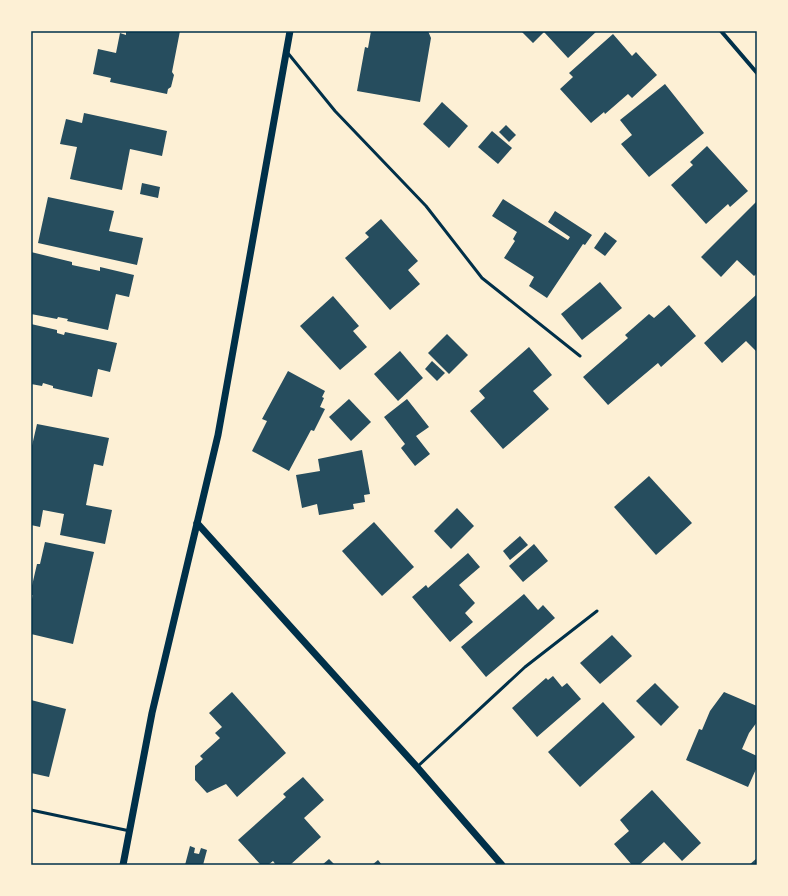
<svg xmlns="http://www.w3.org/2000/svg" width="788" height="896" viewBox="0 0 788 896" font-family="'PT Sans',sans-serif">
<rect width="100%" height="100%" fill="#fdf0d5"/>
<!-- building -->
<g fill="#264d5e">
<path d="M126,31H180L172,72L174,75L171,87L168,89L167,94L110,82L111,78L93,74L98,49L116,53L120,33L126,35Z"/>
<path d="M371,31H428L431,38L420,102L357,91L365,47L368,48Z"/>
<path d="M521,31H597L568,58L544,32L533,43Z"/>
<path d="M613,34L632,56L636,52L657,75L632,98L628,94L605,114L604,112L591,123L560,89L573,77L569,73Z"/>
<path d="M665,84L704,133L649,177L621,144L632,135L620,120Z"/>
<path d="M442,102L468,126L449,148L423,124Z"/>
<path d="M84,113L167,131L162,156L130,149L122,190L70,179L77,147L60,144L66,119L82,123Z"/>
<path d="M506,125L516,135L509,142L499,132Z"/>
<path d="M492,131L512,148L498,164L478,147Z"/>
<path d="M707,146L748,191L730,207L728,204L706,224L671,185L693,165L690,162Z"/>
<path d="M142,183L160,187L158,198L140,194Z"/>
<path d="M48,197L114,211L109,231L143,238L137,265L38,243Z"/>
<path d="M503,199L568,240L570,237L548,222L555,211L592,235L585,245L583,244L547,298L529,286L534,277L504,258L515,241L513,239L517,232L492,216Z"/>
<path d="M757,201V273L754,276L737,260L721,277L701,257Z"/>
<path d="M381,219L418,261L408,270L420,284L390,310L345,258L369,237L365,233Z"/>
<path d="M605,232L617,241L605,256L594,248Z"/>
<path d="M31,252L72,262V265L100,271V267L134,275L129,297L116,294L108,330L67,321L68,319L58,317L57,319L31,314Z"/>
<path d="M600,282L622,308L582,340L561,314Z"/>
<path d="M757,294V352L746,341L722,363L704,343Z"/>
<path d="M333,296L359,326L353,331L367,347L340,370L300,326Z"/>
<path d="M669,305L696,336L661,367L658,363L608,405L583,377L628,338L625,335L649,314L654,318Z"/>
<path d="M31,324L57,330V333L64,335L65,332L117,343L110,372L98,369L92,397L53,388V386L43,383L42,386L31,384Z"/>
<path d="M447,334L468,355L449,374L428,353Z"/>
<path d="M529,347L552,375L533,391L549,409L503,449L470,411L485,398L479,391Z"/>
<path d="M400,351L423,378L398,401L374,374Z"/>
<path d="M432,361L445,373L437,381L425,369Z"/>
<path d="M288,371L325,391L322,397L324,398L320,407L325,409L314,431L311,430L289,471L252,451L267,421L262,419Z"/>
<path d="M349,399L371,422L351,441L329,417Z"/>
<path d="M407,399L429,427L416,436L430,454L415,466L401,448L405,444L384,417Z"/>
<path d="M37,424L109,438L103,466L94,464L86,505L112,510L105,544L60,535L64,514L43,510L40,527L31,525V450Z"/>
<path d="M362,450L370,494L364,495L365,502L353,504L354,509L319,515L317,504L302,508L296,475L320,471L318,459Z"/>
<path d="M649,476L692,523L656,555L614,507Z"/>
<path d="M457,508L474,526L451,549L434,531Z"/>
<path d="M374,522L414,567L382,596L342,551Z"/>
<path d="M520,536L528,545L510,560L503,551Z"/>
<path d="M45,542L94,552L73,644L31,634V603L33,595H31V590L37,564H40Z"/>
<path d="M534,544L548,561L523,582L509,566Z"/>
<path d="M468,553L480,567L459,585L475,603L465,613L473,622L450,642L412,597L426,585L428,588Z"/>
<path d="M524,594L538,610L543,605L555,618L486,677L461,647Z"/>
<path d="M612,635L632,656L600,684L580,663Z"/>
<path d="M553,676L562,687L567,683L581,699L537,737L512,708L546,678L548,680Z"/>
<path d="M655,683L679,707L661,726L636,701Z"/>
<path d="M232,692L286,753L237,797L226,784L207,793L195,780V766L203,759L200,756L220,738L215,733L222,727L209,713Z"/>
<path d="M724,692L757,706V722L749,733L742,749L757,756V767L748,787L686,760L699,729L702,730L710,711Z"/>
<path d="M31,700L66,709L49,777L31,773Z"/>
<path d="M603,702L635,737L580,787L548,752Z"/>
<path d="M303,777L324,800L304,818L321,837L290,865H276L273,861L268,865H261L238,840L286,797L283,794Z"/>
<path d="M652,790L701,843L682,861L664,842L639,865H632L614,844L629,831L620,820Z"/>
<path d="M190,846L195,848L194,853L199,854L201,848L207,850L203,865H185Z"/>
<path d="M757,858V865H749Z"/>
<path d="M329,859L335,865H322Z"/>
<path d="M378,860L382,865H372Z"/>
</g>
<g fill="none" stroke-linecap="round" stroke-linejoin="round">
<!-- service -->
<g stroke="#003049" stroke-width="3">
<path d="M287,52L335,111L426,206L482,278L580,356"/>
<path d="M417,767L525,667L597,611"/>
<path d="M31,810L130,831"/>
</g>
<!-- minor -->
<path stroke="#003049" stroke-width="4" d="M721,31L757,73"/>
<!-- tertiary -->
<g stroke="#003049" stroke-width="7">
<path d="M197,523L417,767L502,865"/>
<path d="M123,865L152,713L218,435L290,31"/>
</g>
</g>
<!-- border -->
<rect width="788" height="896" fill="none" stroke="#fdf0d5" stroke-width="64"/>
<rect x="32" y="32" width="724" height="832" fill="none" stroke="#003049" stroke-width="1.5"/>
</svg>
